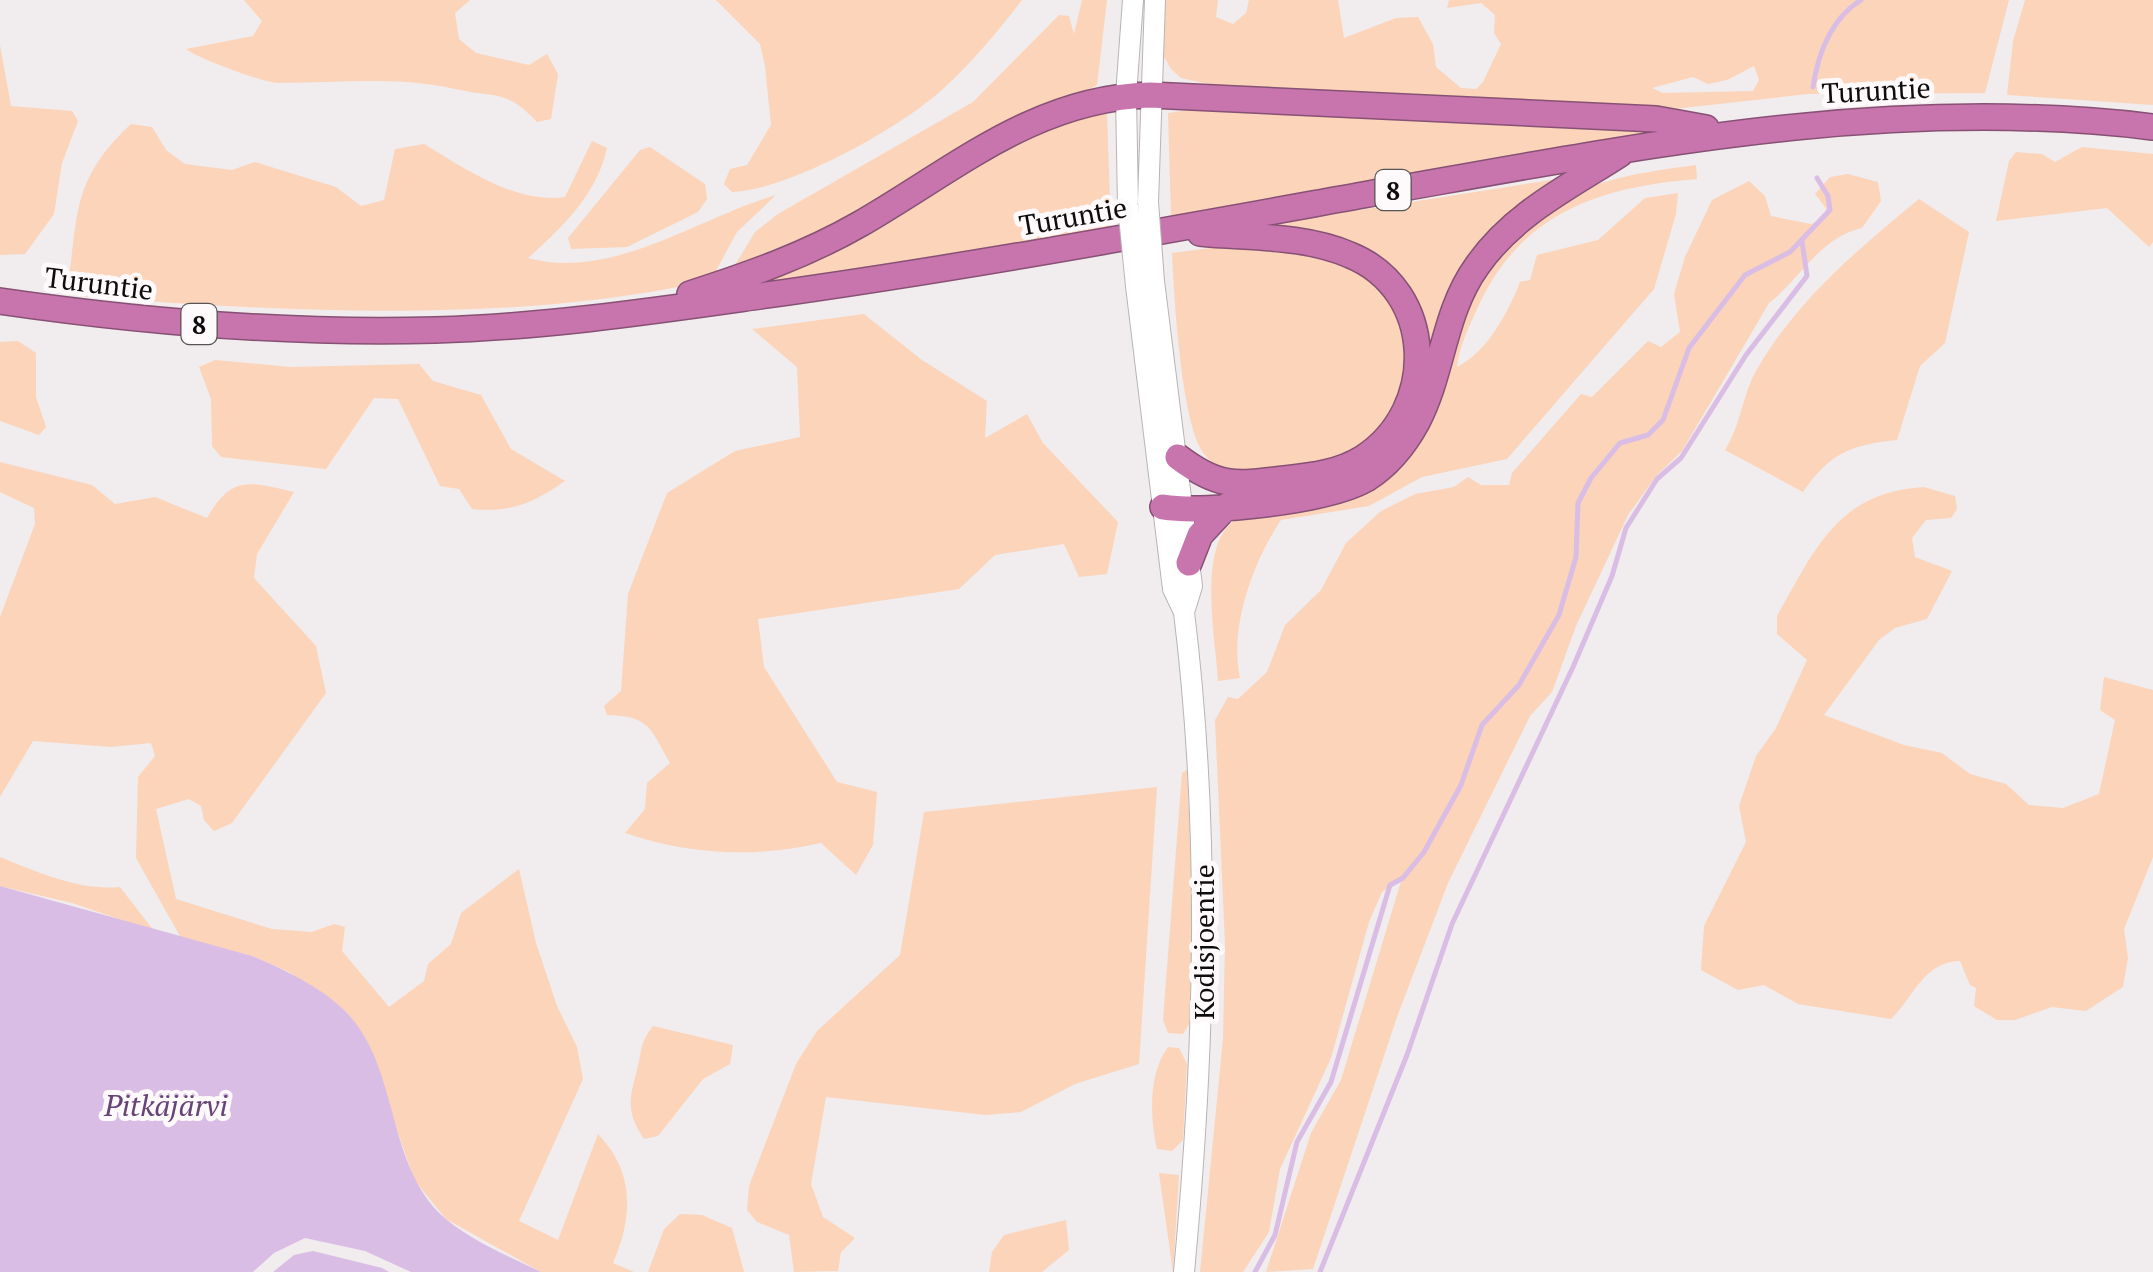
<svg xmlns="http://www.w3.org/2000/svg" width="2153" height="1272" viewBox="0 0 2153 1272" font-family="'PT Serif',serif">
<rect width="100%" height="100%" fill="#f1eced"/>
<!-- green -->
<path fill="#fbd4ba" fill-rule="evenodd" d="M244,0h226l-15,13 4,26 17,14 53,12 18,-11 11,20 -7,45 -14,3c-31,-33 -41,-24 -82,-33 -59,-13 -116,-6 -177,-6 -14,0 -81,-25 -92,-34l67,-13 9,-15z
M716,0h306c-24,31 -48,60 -77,87 -42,40 -156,103 -213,105l-8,-8 6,-15 17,-4 24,-40 -6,-59 -5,-22z
M1082,0h25l-10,85 -275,153 -90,32 23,-38 23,-18 195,-112 86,-87 10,1 5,18z
M1164,0h54l-2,17 17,7 13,-11 3,-13h89l6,38 52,-20 22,-1 15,27 3,23 25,21 15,1 7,-7 18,-38 -7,-11 1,-18 -14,-12 -34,5 2,-8h560l-24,93 -177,1 -134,15 -315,-13 -146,-11 -32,-7 -10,-9 -8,-14zM1754,66l5,14 -6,11 -90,2 -11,-5 41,-11 15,7 19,-4z
M2025,0h128v105l-146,-10 6,-54z
M0,45l11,61 61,5 6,10 -16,42 -8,51 -29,40 -25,1z
M1205,108l448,19 1,6 -483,83 -3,-103z
M1097,113h10l4,116 -359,58 115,-51 151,-97z
M131,124l21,3 14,23 19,14 47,6 23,-8 81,25 25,19 23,-6 11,-51 29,-5c42,25 91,60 141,53l27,-56 15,7c-10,46 -44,79 -79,110 84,23 170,-40 248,-63l-39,37 -26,48c-200,46 -441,31 -645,15 14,-78 2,-112 65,-171z
M650,147l55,37 2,15 -9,13 -71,35 -56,2 -3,-11 72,-88z
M2082,147l71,7v88l-4,5 -42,-39 -111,13 13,-60 7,-9 26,2 13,8z
M1696,165l1,14c-99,8 -177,34 -220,130 -8,18 -18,38 -20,58 30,-15 51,-54 63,-85l10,-2 7,-25 61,-15 47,-42 33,-5 -2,21 -22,75 -147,170 -85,18 -53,29 -88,14c-28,42 -52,107 -41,158l-22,3c-2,-41 -23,-142 21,-163 27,-12 78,-15 109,-20 50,-82 135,-253 214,-298 40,-23 89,-29 134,-35z
M1848,174l30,8 3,19 -19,27c-43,10 -61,50 -93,75l-87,148 -26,25 -28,39 -52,111 -24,66 -22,24 -82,167 -51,134 -84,252 -47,3 45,-139 30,-53 61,-202 -20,14 -13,30 -38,136 -51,111 -11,63 -26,40h-43l23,-233 2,-95 -10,-224 13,-23 10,2 29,-27 18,-47 36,-35 25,-47 35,-32 34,-17 39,-7 14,-10 13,8h28l3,-12 69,-79 11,3 56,-56 13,6 19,-15 -6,-38 11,-37 27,-57 37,-19 16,15 6,20 40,8 14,-6 1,-10 -11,-14 15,-17z
M1570,177l-49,32 -93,168 -25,-91 -150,-59z
M1919,199l50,33 -24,111 -25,23 -23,74c-47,5 -67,13 -94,52l-78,-42c16,-25 17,-54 31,-79 40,-70 101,-121 163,-172z
M1226,246l102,7 65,43c6,20 18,45 19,66 1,33 -29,71 -54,89 -23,16 -92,23 -120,22 -13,0 -25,-8 -33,-18 -24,-27 -31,-161 -33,-202z
M864,314l58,46 65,41 -2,37 42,-24 16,29 75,79 -11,52 -28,3 -15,-33 -69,11 -36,34 -201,30 6,48 73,115 40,10 -4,53 -17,30 -35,-32c-67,15 -131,12 -196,-10l20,-24 2,-26 23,-20c-20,-35 -20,-47 -63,-48l-3,-9 17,-15 7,-97 39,-101 68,-42 65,-14 -3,-70 -45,-38z
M18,341l18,12v44l10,30 -7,8 -39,-14v-79z
M215,360l76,7 128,-3 14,17 48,14 30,54 54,32c-31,22 -55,32 -93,28l-13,-20 -19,-3 -42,-87 -24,-1 -48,71 -105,-12 -9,-11 -1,-47 -12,-32z
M0,462l92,23 23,19 40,-7 52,21c25,-44 43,-36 87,-26l-37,62 -3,24 62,68 10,47 -94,130 -18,8 -10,-11 -3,-14 -12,-7 -33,10 20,90 96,30 40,3 22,-8 11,3 -3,24 47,56 35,-26 4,-17 23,-20 10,-31 58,-44 17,74 21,63 20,41 6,32 -64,142 39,19 40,-106c37,39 35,82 15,129l21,9h-93l-95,-53 -31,-38 -52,-147 -72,-61 -39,-17 -71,-18 -45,-80 2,-81 17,-21 -4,-13 -40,4 -78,-6 -33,56v-180l35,-93 -1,-16 -34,-16z
M1924,487l31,9 2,13 -6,9 -25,2 -14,18 3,19 37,14 -25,48 -32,9 -16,12 -55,75 80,30 38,8 28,21 36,10 23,21 34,3 36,-14 16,-74 -15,-10 4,-33 49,13v167l-29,72 4,29 -5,29 -37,24 -34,-4 -37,13h-18l-23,-14 2,-18 -6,-3 -10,-24c-37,1 -46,36 -69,58l-93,-15 -34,-19 -26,5 -37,-20 3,-44 42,-84 -7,-36 17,-50 20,-28 31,-68 -30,-26v-18c38,-67 61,-124 147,-129z
M1187,770l5,103 -1,148 -8,13 -15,-1 -5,-13 19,-247z
M1157,787l-18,277 -64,20 -54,28 -35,3 -160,-18 -15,87 12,33 32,21 -14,14 -3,19 -44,1 -5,-37 -32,-13 -10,-12 2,-24 47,-122 21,-33 83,-76 24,-143z
M0,857c37,15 80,34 120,30l34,44 -82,-28 -72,-17z
M653,1026l80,19 -3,19 -27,15 -45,57 -14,3c-18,-27 -15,-39 -7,-69 6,-21 1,-24 16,-44z
M1168,1047l11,1 8,16 -4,76 -11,11 -15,-2c-7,-31 -9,-75 11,-102z
M1159,1173l20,2 -6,97z
M680,1214l22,1 30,13 12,44h-96l16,-43z
M1066,1220l3,30 -27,22h-53l3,-20 12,-17z"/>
<!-- water -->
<path fill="#d9bde5" d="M0,886l252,70c39,17 88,39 111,78 35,57 29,140 84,186 27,22 63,37 94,52h-130l-46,-21 -60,-13 -31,15 -21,19h-253z
M313,1251l69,17 7,4h-116l21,-17z"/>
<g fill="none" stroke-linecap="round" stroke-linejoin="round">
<!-- stream -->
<path stroke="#d9bde5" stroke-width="5" d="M1813,87c5,-33 18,-68 48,-87
M1255,1272l20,-37 22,-93 34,-60 59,-197 13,-7 21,-26 37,-67 21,-60 37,-40 40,-70 17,-58 2,-54 13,-25 29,-35 28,-8 15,-15 26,-72 56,-73 45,-23 40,-42 -2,-14 -11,-18
M1320,1272l87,-217 45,-131 121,-257 39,-91 14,-48 31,-49 24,-21 65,-103 61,-79 -5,-35"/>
<!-- secondary casing -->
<g stroke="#b8b4b4" stroke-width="22">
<path id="secondary" d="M1148,202l7,-202
M1128,206l-2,-111 7,-95
M1154,281l38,305 -8,26
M1136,286l37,303 11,23c27,221 21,438 0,660"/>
</g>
<!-- highway casing -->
<g stroke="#875175" stroke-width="28">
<path id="highway" d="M690,294c59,-19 116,-39 170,-70 94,-54 175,-126 290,-129l506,24 50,9
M0,301c145,21 289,33 435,29 109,-3 218,-19 325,-34 202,-28 403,-65 603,-101 263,-46 522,-101 790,-68
M1178,457c41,31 57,28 106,22 27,-3 55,-6 79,-21 76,-49 73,-168 -13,-203 -46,-20 -100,-17 -150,-22
M1163,507c44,7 165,-6 203,-28 21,-13 39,-35 51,-57 26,-49 26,-109 60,-156 36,-52 92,-79 143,-112
M1189,563l11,-28 27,-29"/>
</g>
<!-- secondary -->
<use href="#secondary" stroke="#fff" stroke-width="20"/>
<!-- highway -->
<use href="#highway" stroke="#c875ad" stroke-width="25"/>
<!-- secondary-bridge casing -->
<g stroke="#b8b4b4" stroke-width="22" stroke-linecap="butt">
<path id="secondary-bridge" d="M1148,202l6,79
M1128,206l8,80"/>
</g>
<!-- secondary-bridge -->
<use href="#secondary-bridge" stroke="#fff" stroke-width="20"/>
</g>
<g text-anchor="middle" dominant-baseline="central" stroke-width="10" stroke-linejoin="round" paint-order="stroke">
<!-- shield labels -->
<g fill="#fef9fa" stroke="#565454" stroke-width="2.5">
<rect x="1375.5" y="170" width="35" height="40" rx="8"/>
<rect x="181.5" y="304" width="35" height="40" rx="8"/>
</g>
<g font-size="25" font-weight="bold" fill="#0e0d0d">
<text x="1393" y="190">8</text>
<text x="199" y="324">8</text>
</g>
<!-- street labels -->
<g font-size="28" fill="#0e0d0d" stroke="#fef9fa">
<text transform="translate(1876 90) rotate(-3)">Turuntie</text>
<text transform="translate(1073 216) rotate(-10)">Turuntie</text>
<text transform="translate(99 283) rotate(7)">Turuntie</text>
<text transform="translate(1203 942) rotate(-90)">Kodisjoentie</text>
</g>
<!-- water labels -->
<g font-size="30" font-style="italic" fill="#684377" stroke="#fef9fa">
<text x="166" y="1105">Pitkäjärvi</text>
</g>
</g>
</svg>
